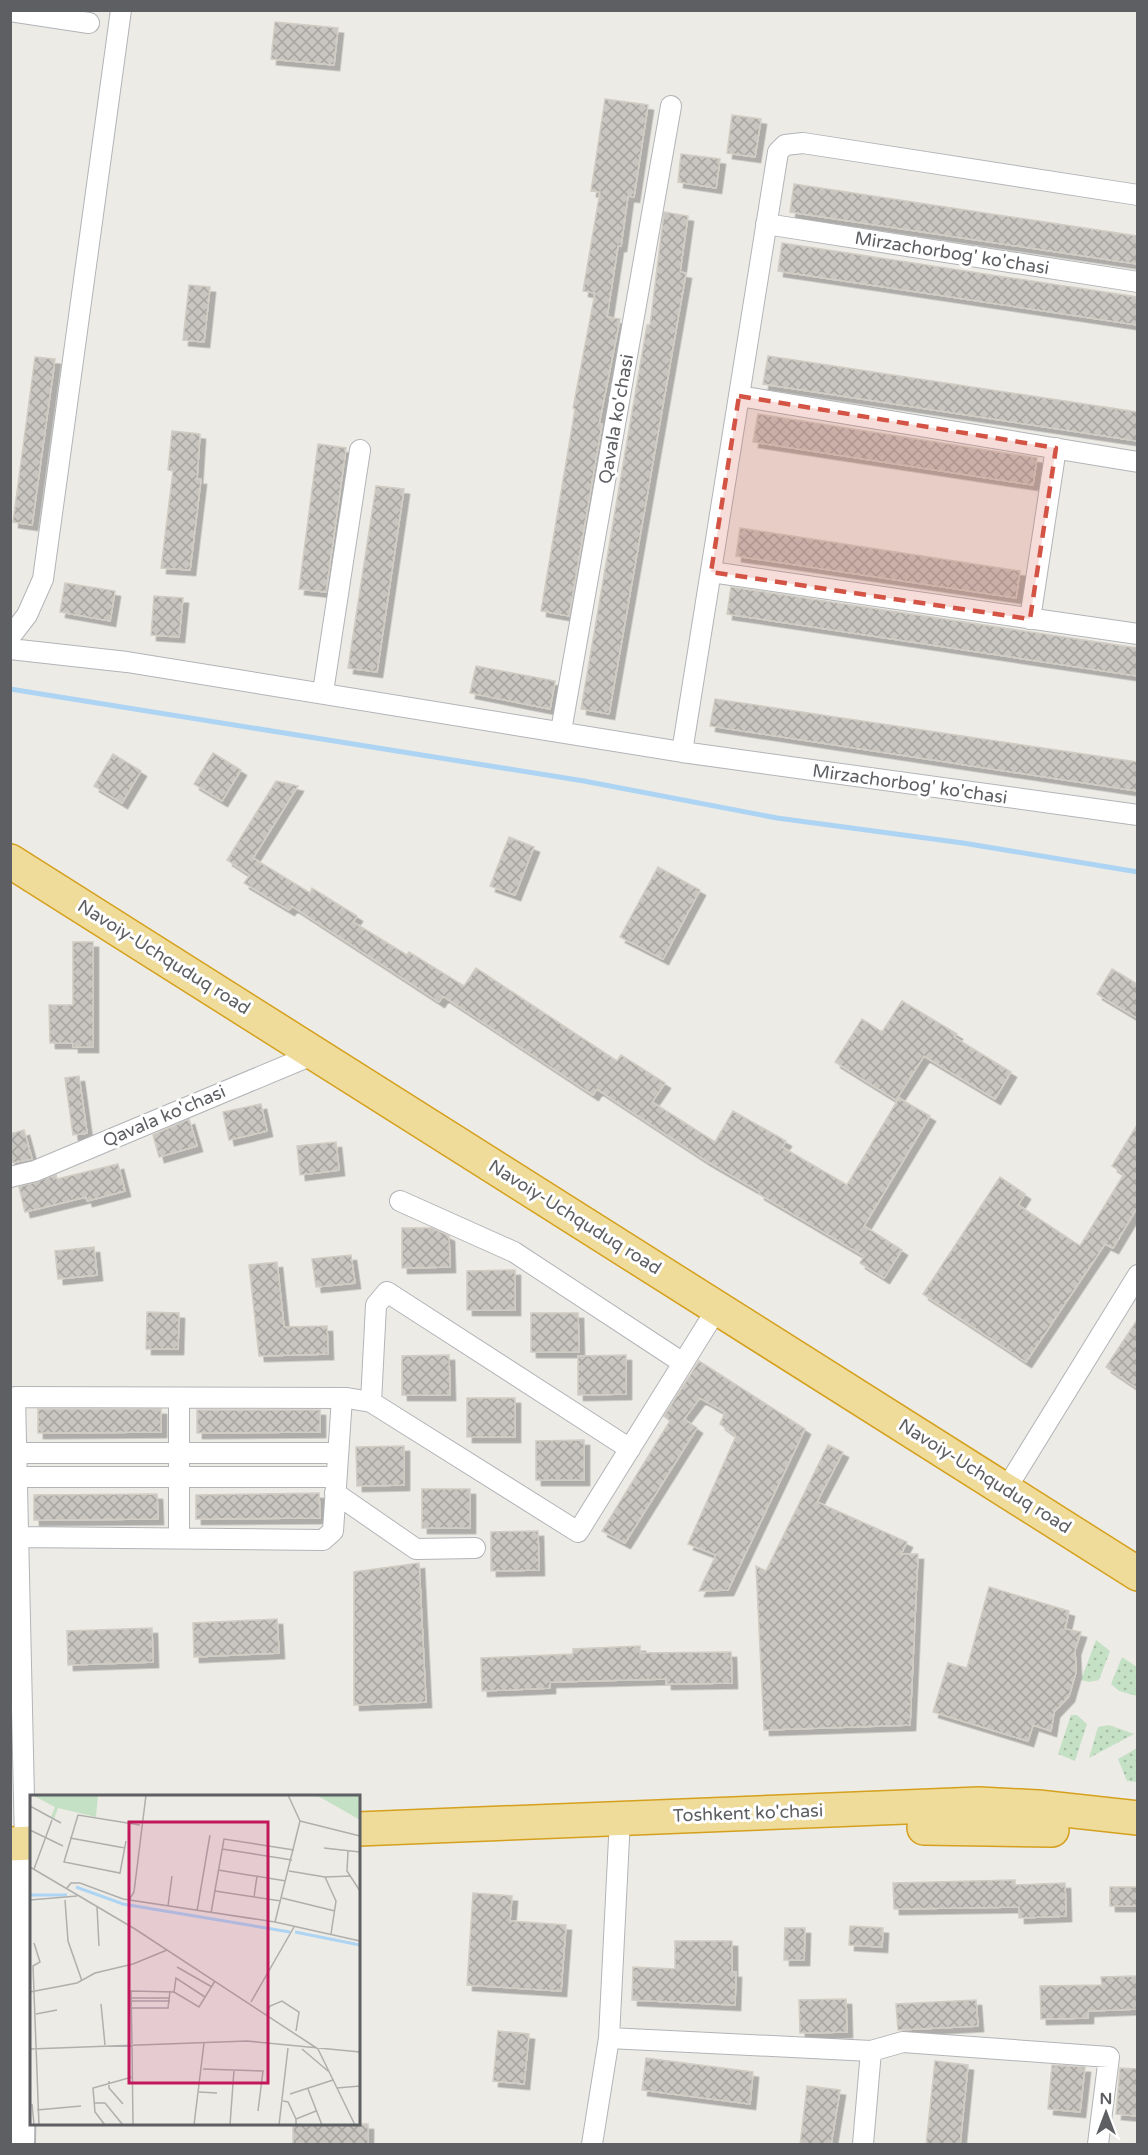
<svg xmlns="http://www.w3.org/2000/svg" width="1148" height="2155" viewBox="0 0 1148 2155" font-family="'Varela Round',sans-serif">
<defs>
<pattern id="grass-dots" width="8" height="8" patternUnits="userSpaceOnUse" patternTransform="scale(1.5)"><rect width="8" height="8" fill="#c5e1c5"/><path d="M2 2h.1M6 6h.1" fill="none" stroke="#a3baa4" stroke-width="1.8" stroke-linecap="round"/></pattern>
<pattern id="building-cross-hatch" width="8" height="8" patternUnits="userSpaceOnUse" patternTransform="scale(1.5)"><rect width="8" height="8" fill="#c9c6c1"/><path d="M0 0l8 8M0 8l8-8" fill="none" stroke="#a6a4a0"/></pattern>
<filter id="shadow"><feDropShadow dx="5.5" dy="5.5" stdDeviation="0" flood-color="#0004"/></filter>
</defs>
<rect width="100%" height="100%" fill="#edebe5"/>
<!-- grass -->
<path fill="url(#grass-dots)" d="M1096,1640l14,11 -11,29 -10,2 -8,-2z
M1122,1657l15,10v29l-18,-5 -8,-7z
M1071,1715h6l10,9 -12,37 -17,-7z
M1109,1725l25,9 -45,24 9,-31z
M1137,1748v34l-10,-1 -9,-22z"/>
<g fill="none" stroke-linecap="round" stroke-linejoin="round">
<!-- stream -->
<path stroke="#aed4f4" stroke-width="5" d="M10,689l574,92 193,37 186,25 175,29"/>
</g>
<!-- building -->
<path fill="url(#building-cross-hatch)" stroke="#d1cdc4" stroke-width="1.5" filter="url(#shadow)" d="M275,22l63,6 -4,37 -63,-6z
M605,99l43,6 -14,92 -6,-1 -7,50h-3l-11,71 13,2 -21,105h3l-33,192 -28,-5 34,-202 -2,-1 22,-115 -12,-2 17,-99 -9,-1z
M732,115l29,4 -6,38 -28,-4z
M681,154l39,5 -4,29 -38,-6z
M794,184l343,52v28l-347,-52z
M664,212l24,4 -8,56 6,1 -77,441 -28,-5 66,-384h3z
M782,243l355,54v28l-359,-54z
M189,285l21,2 -6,55 -21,-2z
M768,356l369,56v29l-374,-57z
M35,357l20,2 -23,166 -19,-3z
M758,414l279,44 -4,27 -280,-43z
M172,431l28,3 -3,45h4l-11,91 -29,-2 12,-97 -5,-1z
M318,444l28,4 -20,144 -27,-3z
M376,486l28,3 -27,183 -29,-4z
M740,528l280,43 -4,27 -280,-42z
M65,583l50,8 -5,30 -50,-9z
M731,587l406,61v28l-410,-62z
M154,596l29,2 -4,39 -28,-2z
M476,666l79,15 -5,28 -80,-16z
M715,699l422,63v29l-427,-65z
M213,753l28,17 -19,31 -28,-17z
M113,754l28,17 -19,32 -28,-17z
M276,781l22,5 -45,72 57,35 2,-5 45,28 -4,6 54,33 2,-3 55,34 12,-18 141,93 4,-6 44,28 -13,19 63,40 18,-31 53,30 -4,6 65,38 52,-87 31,18 -66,110 38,24 -18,28 -24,-15 4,-7 -105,-62 1,-2 -55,-32 -108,-71 -4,6 -150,-99 -4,6 -147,-96 -3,4 -45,-27 6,-8 -23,-15z
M509,837l25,10 -19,48 -25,-9z
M658,867l42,23 -37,69 -43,-22z
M73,942h20v105h-20v-4h-23l-1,-38h24z
M1112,969l25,15v34l-40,-24z
M902,1001l55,33 -3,3 57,35 -16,27 -71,-43 -28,44 -61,-38 27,-43 20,13z
M79,1076l8,57 -14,2 -8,-57z
M261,1104l6,27 -38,9 -6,-28z
M189,1119l8,27 -38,11 -6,-22z
M1137,1125v83l-24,40 -8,-4 -79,118 -103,-68 77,-117 25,17 -7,11 62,41 44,-72 -12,-8z
M24,1130l8,29 -22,4v-29z
M336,1142l3,28 -39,5 -3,-29z
M118,1164l7,27 -38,10 -1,-4 -61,15 -6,-25 37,-12 1,4z
M402,1228h30l17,8 1,31 -48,1z
M94,1247l3,28 -39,4 -3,-28z
M351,1255l4,28 -39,4 -4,-28z
M277,1262l7,65 43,-1 1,28 -69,2 -10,-91z
M515,1270v40h-48v-39z
M147,1312l32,1 -1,36h-32z
M531,1313h47l1,39h-48z
M1137,1320v68l-31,-21z
M449,1355l1,40h-48v-39z
M626,1355v39l-48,1v-39z
M699,1361l106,68 -77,161 -29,1 17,-36 -28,-11 48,-108 -16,-12 5,-12 -25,-14 -16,21 13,9 -72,115 -23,-12 68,-110 -6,-5z
M467,1398h48v39h-48z
M38,1409h123v23l-123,1z
M197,1410h123v22l-123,1z
M584,1440v40h-48v-39z
M828,1445l15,7 -26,50 90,40 -6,12h17l-8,171 -146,5 -8,-164 10,5z
M404,1446v39l-47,1 -1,-39z
M422,1489h48v39h-48z
M319,1493l1,25 -124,1v-24z
M157,1494l1,25 -124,1v-25z
M538,1531l1,39 -48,1v-39z
M419,1563l7,139 -72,3v-133z
M989,1587l80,24 -4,18 16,3 -6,18 1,22 -7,24 -15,16 -3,19 -18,-6 -5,16 -95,-29 15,-49 19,5z
M277,1619l2,34 -85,4 -1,-34z
M152,1628l1,34 -85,3 -1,-34z
M640,1646v7l91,-1 1,31 -66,1v-5l-116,3v6l-68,3 -1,-33 92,-4v-5z
M1015,1880v5l50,-2 1,33 -47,2v-11l-125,2 -1,-26z
M1110,1887h27v19h-27z
M473,1893l39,3 -2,25 56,4 -5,66 -94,-6z
M850,1926l33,2 -1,19 -33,-2z
M785,1928h20l-1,32h-20z
M675,1941h57v31h4l-1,33 -103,-5 1,-33 42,2z
M1137,1976v33l-49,2v7l-47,1 -1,-33 62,-1 -1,-8z
M846,1999l1,33 -47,1 -1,-33z
M976,2000l2,26 -80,4 -2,-26z
M498,2031l31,3 -5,50 -31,-3z
M646,2058l107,14 -3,32 -108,-14z
M935,2061l33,4 -8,80h-34z
M1052,2065l33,2 -5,45 -32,-3z
M1120,2068l17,1v47l-21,-2z
M807,2086l33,4 -9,55h-31z
M293,2124h75v21h-75z"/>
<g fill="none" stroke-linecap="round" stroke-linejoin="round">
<!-- street casing -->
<g stroke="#b2b4b8" stroke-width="22">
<path id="street" d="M10,11l79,12
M766,224l372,58
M739,396l399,66
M711,572l427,62
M1030,619l26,-171
M10,637l17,-22 16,-36 78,-569
M10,649l117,13 555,90 456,63
M323,692l37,-242
M561,731l110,-625
M682,752l96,-600 7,-7 18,-2 335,52
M10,1177l25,-6 282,-118
M400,1201l114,51 169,111
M179,1398v140
M371,1402l5,-97 11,-13 243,157
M16,1453h322
M17,1477h319
M1006,1489l132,-214
M335,1493l81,56 59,-1
M18,1537l305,3 10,-9 9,-133
M25,1843l-10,-446 332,1 24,4 207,130 140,-225
M609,2038l262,13 32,-9 206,15 -11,87
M592,2144l17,-106 11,-220
M863,2144l8,-93"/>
</g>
<!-- secondary casing -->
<g stroke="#b1b3b8" stroke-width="32">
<path id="secondary" d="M20,2144l4,-229 -5,-53 6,-19"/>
</g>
<!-- highway casing -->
<g stroke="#d5a01d" stroke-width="36">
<path id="highway" d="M10,861l1128,713
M924,1828l128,2
M358,1829l621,-25 59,3 100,11
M10,1844l22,-1"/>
</g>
<!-- street -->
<use href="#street" stroke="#fff" stroke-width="20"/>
<!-- secondary -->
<use href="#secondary" stroke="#fff" stroke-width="28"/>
<!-- highway -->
<use href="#highway" stroke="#efdc9a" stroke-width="33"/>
</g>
<!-- marked area -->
<path fill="#d35445" fill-opacity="0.2" stroke="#d35445" stroke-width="4.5" stroke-dasharray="12 8" stroke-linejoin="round" d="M739,396l317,52 -26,171 -319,-47z"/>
<g text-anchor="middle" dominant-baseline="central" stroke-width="6" stroke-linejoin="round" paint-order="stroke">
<!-- street labels -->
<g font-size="18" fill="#5d5f63" stroke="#fff">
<text transform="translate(952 253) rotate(9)">Mirzachorbog' ko'chasi</text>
<text transform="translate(616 419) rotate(-80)">Qavala ko'chasi</text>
<text transform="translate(910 784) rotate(8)">Mirzachorbog' ko'chasi</text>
<text transform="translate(164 957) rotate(32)">Navoiy-Uchquduq road</text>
<text transform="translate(164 1116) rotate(-23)">Qavala ko'chasi</text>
<text transform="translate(575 1217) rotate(32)">Navoiy-Uchquduq road</text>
<text transform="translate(985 1476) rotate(32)">Navoiy-Uchquduq road</text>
<text transform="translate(748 1813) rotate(-2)">Toshkent ko'chasi</text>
</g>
</g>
<!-- overview -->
<g transform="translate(30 1795)">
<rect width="330" height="330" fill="#edebe5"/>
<path d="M286,0h44v25l-19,-11z" fill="#c5e1c5"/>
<path d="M2,0h66l-2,22 -38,-9 -4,11 -3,-2 4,-10z" fill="#c5e1c5"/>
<path fill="none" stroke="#aed4f4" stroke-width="3" d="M46,92l47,17 167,28M0,100h37M265,137l65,13"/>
<path fill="none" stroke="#afafad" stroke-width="1.5" d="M258,0l12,26M0,11l31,17M270,26l60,15M0,35l33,16M40,43l55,10M96,46l-6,32 -56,-11 14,-47 62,10M294,53l36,4M192,54l70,11M318,56l-1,20 13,20M0,72l105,62 183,120M4,74l18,-49M188,75l68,11M259,76l36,6 26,-1M295,82l11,24 -5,33M37,93l4,-5h9l43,16 152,23 85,19M185,96l66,10M224,102l3,-21M252,103l53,13M0,105l47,-4M35,105l3,41 14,40M99,105l5,-8 12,-97M138,111l4,-30M67,112l2,39M167,116l13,-76M181,118l13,-74 70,11M245,127l25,-101M4,148l6,19 -7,4 6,159M147,172l35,20M0,197l47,-9 18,-10 38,-9 34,-14M144,197l2,-14 29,19M101,203h39M101,206h39M221,207l43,-75M71,209l4,41M101,213h37l2,-17M237,218l3,-7 12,-5 17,11 -3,19M6,219l21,-4M102,249l-1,-53 43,1 25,15 16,-26M102,250l1,80M0,254l217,-8 113,11M272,254l26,22M288,254l37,76M173,274l60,2 -5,40M79,286v7l14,16M307,293l23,-2M278,294l14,36M169,297l18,1M260,299l43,-14M253,306l5,1 8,17M65,308h10l18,22M2,309l2,21M7,315l44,-4M75,330l-10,-13 -2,-24 39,-11M164,330l10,-82M185,330h34M200,330l4,-55M249,330l9,-77M266,330v-6l20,-8"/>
<path fill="#c2185b" fill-opacity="0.15" stroke="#c2185b" stroke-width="3" d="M99,27h139v261h-139z"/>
<rect width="330" height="330" fill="none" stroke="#5d5f63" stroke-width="3"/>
</g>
<!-- border -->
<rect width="1148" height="2155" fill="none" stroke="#5d5f63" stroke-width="24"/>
<!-- north arrow -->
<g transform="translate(1106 2113)" stroke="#ffffff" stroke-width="4.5" paint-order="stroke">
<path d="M0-4.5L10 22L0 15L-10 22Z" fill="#5d5f63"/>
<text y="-9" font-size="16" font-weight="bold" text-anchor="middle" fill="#5d5f63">N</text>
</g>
</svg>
